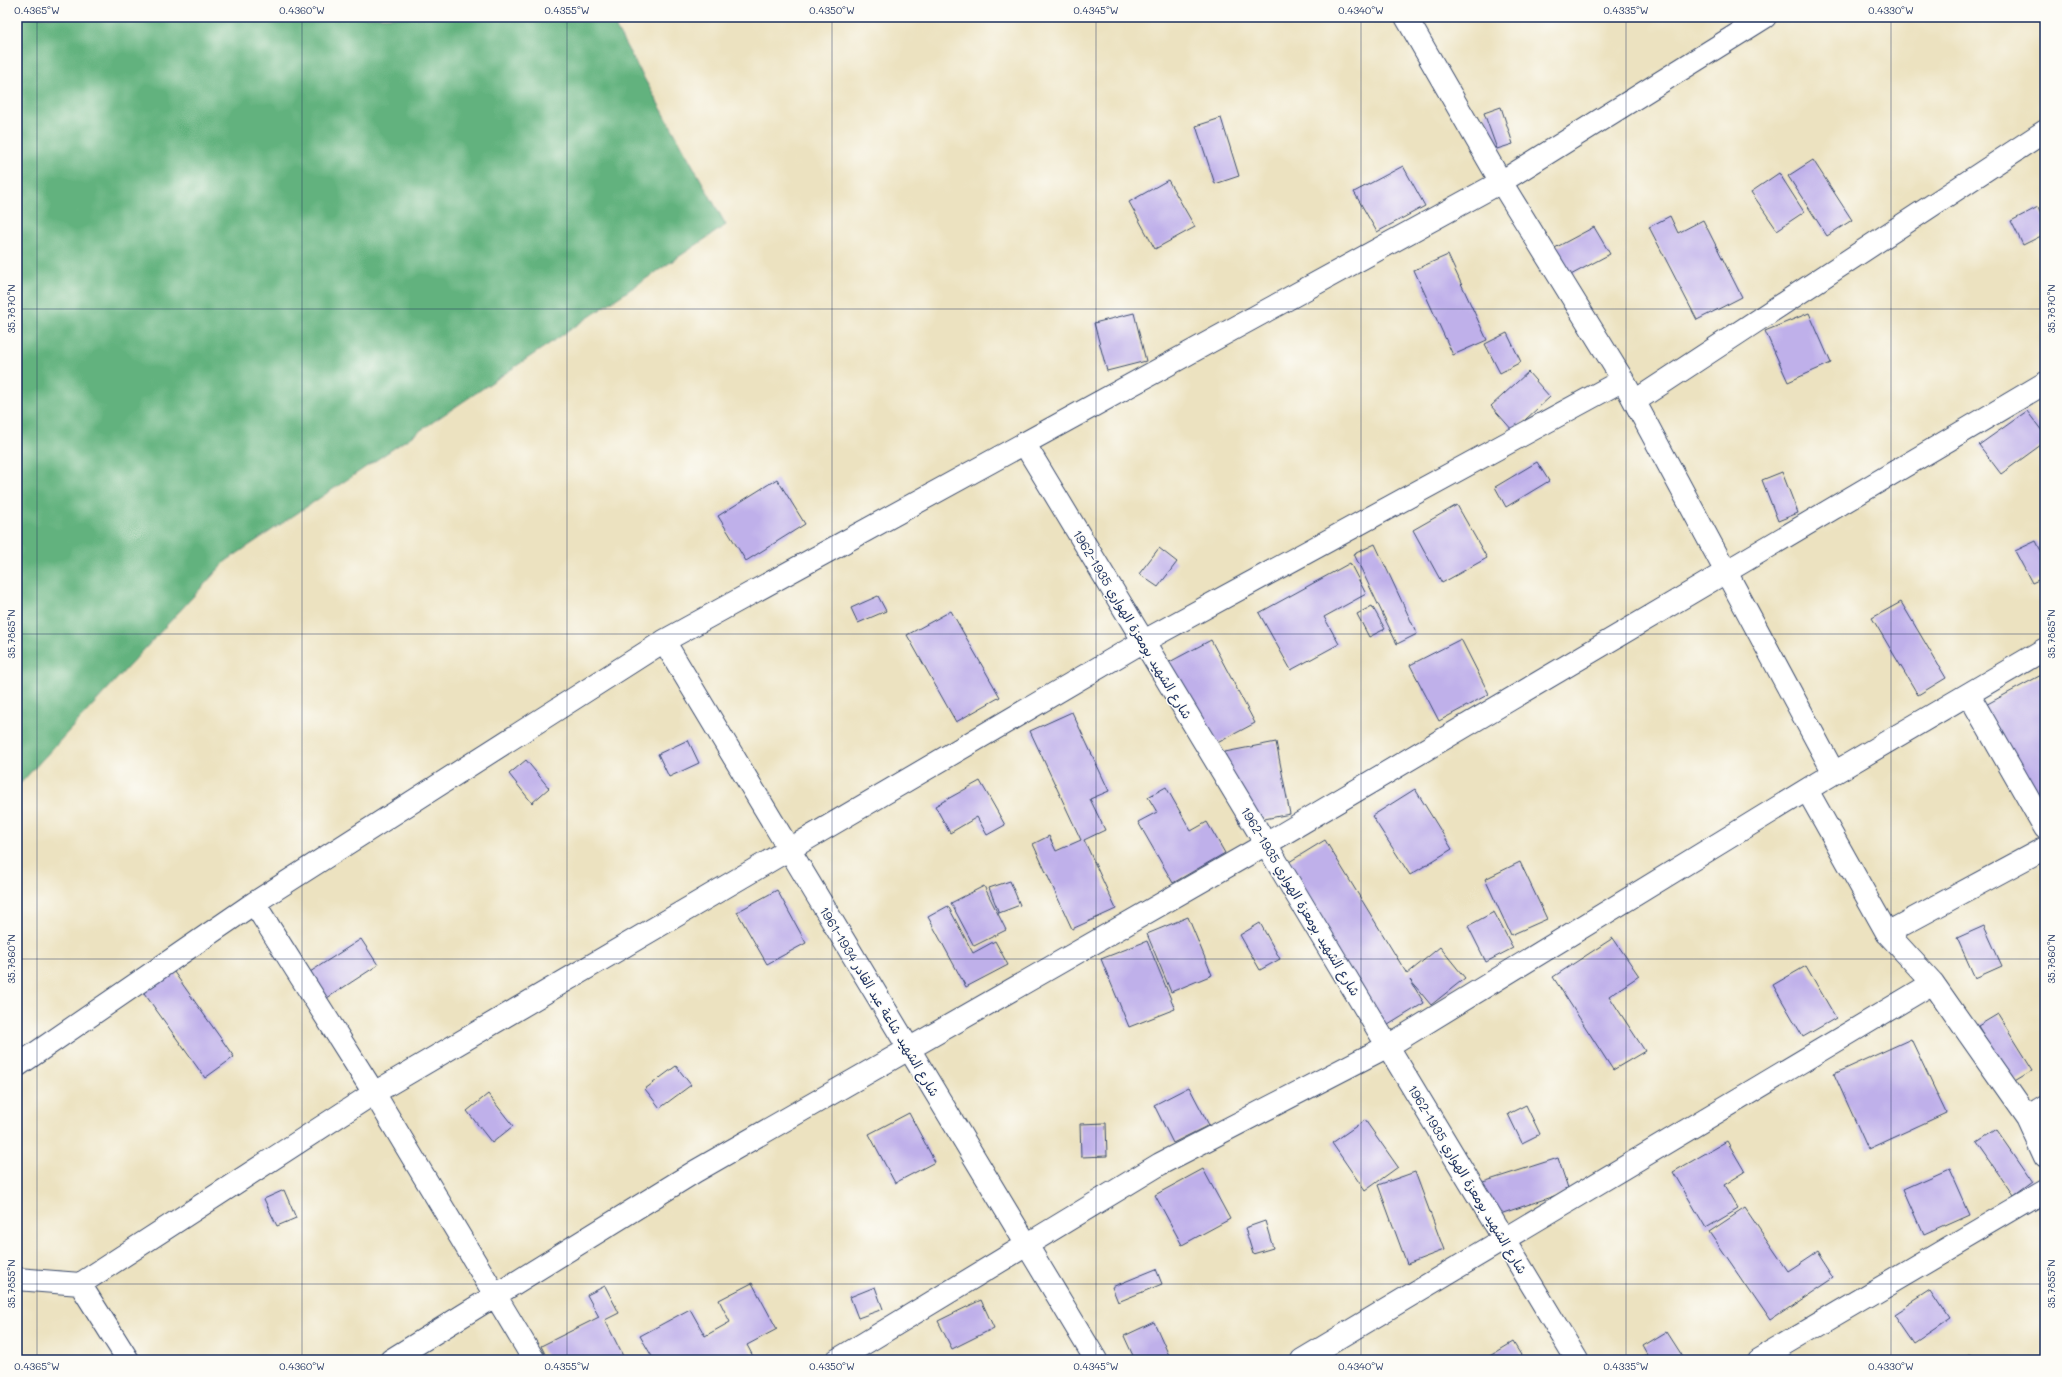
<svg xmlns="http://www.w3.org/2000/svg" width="2062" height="1377" viewBox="0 0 2062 1377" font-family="Mali,'Playpen Sans Arabic',sans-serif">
<rect width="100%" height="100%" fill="#fdfcf7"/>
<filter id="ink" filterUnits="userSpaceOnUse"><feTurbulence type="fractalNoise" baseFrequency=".025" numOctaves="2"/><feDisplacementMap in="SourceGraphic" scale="8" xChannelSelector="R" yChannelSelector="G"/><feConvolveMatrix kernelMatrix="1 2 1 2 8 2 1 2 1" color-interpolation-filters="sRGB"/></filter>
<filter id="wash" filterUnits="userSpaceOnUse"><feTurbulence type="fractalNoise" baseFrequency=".012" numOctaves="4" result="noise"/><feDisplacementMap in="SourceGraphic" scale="16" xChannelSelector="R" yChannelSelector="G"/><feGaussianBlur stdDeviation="0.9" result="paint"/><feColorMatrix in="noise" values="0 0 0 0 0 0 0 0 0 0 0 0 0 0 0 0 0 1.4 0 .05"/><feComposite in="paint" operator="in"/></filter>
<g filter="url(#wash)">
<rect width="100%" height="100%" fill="#ece2c0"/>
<!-- forest -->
<path fill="#62b27e" stroke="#3e706e" d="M17,17h593l116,208 -500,336 -209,226z"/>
<g id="blocks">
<!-- building -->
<path fill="#bfb0ea" d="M1501,107l12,37 -16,5 -13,-36z
M1221,118l18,58 -24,8 -19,-58z
M1813,160l39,60 -25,16 -39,-60z
M1403,166l22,40 -48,26 -23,-40z
M1779,173l25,39 -27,18 -26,-38z
M1168,180l27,47 -40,22 -26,-47z
M2038,207l7,14v13l-22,11 -12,-24z
M1670,216l8,17 25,-13 39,77 -45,23 -48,-93z
M1594,227l16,27 -43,23 -16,-27z
M1448,255l39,85 -34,15 -39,-85z
M1134,313l12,48 -39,10 -13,-48z
M1809,313l22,50 -43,19 -23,-51z
M1507,333l14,29 -21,11 -15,-29z
M1528,372l22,25 -37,34 -22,-25z
M2027,411l18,24v7l-44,32 -22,-29z
M1537,462l12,19 -43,26 -11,-20z
M1782,472l16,41 -20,8 -16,-41z
M777,479l28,45 -59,37 -28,-45z
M1457,505l30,53 -45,25 -29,-53z
M2036,541l9,18v18l-13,6 -17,-32z
M1375,544l42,90 -20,10 -43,-90z
M1159,548l18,14 -19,25 -19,-13z
M1350,563l16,31 -42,23 15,27 -48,26 -32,-57z
M878,596l8,15 -28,12 -7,-15z
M1901,602l45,76 -28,17 -46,-77z
M1372,606l13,23 -16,8 -12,-23z
M951,611l49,86 -44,25 -49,-87z
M1461,639l28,55 -50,27 -29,-56z
M1211,640l44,83 -49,26 -44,-83z
M2045,673v155l-65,-120z
M1072,712l37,79 -19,8 15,31 -21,10 32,69 -44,20 -39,-85 16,-8 7,15 25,-11 -51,-109z
M688,740l11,23 -30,14 -11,-23z
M1276,742l14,72 -51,10 -14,-72z
M526,760l23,28 -17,15 -23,-29z
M980,781l25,44 -18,10 -10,-18 -27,16 -15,-27z
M1166,787l25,44 16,-9 18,31 -52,30 -35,-61 19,-10 -9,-15z
M1415,789l37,60 -42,26 -38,-59z
M1325,840l82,134 33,-27 25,31 -34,27 -21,-25 14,23 -49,30 -99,-163z
M1520,862l27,57 -36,16 -26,-56z
M1010,881l10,24 -21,8 -10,-25z
M984,886l22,44 -32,16 -23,-43z
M777,890l29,53 -39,21 -30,-52z
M948,906l25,47 22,-12 13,24 -42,22 -38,-70z
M1494,912l19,36 -27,14 -18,-36z
M1188,917l24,58 -41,17 -24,-58z
M1260,923l20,36 -20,11 -20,-35z
M1984,926l18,40 -27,12 -18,-40z
M1613,938l26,38 -30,20 36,55 -32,19 -60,-93z
M361,939l17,26 -51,33 -17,-26z
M1147,941l28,68 -46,18 -28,-68z
M169,965l65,92 -29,21 -66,-92z
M1806,966l30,52 -33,19 -30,-52z
M1998,1014l35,56 -20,12 -35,-56z
M1911,1039l35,74 -78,36 -34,-75z
M676,1066l15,19 -31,23 -15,-19z
M1189,1087l20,38 -36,18 -19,-38z
M488,1094l25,32 -21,17 -25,-32z
M1526,1105l14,29 -18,9 -14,-29z
M909,1113l26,49 -40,21 -26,-49z
M1365,1120l33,47 -33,24 -33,-48z
M1106,1123l1,33 -26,1 -1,-33z
M1997,1130l36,52 -19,14 -37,-53z
M1727,1141l18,31 -21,13 14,24 -32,19 -33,-56z
M1558,1158l11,33 -78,26 -11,-34z
M1203,1169l27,50 -48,26 -27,-50z
M1949,1169l20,45 -45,20 -20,-45z
M1415,1172l29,78 -37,14 -29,-79z
M284,1190l12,28 -19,8 -13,-27z
M1745,1208l43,63 29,-19 17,26 -64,43 -61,-89z
M1265,1221l8,27 -20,6 -8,-26z
M1156,1269l6,15 -44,18 -6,-15z
M752,1283l25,46 -30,16 8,15h-101l-14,-24 50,-27 15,27 25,-14 -11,-22z
M605,1286l14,27 -14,7 19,38 -5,2h-71l-7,-14 58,-29 -12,-22z
M875,1287l8,22 -25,9 -8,-21z
M1931,1290l19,29 -36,24 -20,-29z
M981,1300l13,28 -42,21 -14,-28z
M1154,1322l17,38h-36l-11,-24z
M1666,1332l18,28h-48l12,-5 -5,-9z
M1513,1342l11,18h-41z
M1971,1354l5,6h-12z"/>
</g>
</g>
<g filter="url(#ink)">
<use href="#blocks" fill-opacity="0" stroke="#3a4a6d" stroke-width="1"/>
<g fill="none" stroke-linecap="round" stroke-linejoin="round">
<!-- minor casing -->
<g stroke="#3a4a6d" stroke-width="24">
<path id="minor" d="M1406,17l95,165 122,198 211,393
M1635,401l410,-270
M1024,443l553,917
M664,641l432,719
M1969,695l76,133
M1807,790l80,143 46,50 94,134 18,39
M254,903l120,190 160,267
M1887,933l158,-85
M17,1066l237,-163 410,-262 837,-459 264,-165
M2027,1117l18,-11
M17,1279l63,5 48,76
M80,1284l294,-191 770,-452 479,-261
M391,1360l305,-189 570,-327 779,-461
M837,1360l323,-196 228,-118 446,-273 211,-124
M1302,1360l631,-377
M1758,1360l287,-169"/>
</g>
<!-- minor -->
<use href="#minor" stroke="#fff" stroke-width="22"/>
</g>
</g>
<!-- ticks -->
<path fill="none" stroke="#1b2f5e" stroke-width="1" stroke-opacity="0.45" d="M37,17v1343M302,17v1343M567,17v1343M832,17v1343M1096,17v1343M1361,17v1343M1626,17v1343M1891,17v1343M17,309h2028M17,634h2028M17,959h2028M17,1284h2028"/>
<g text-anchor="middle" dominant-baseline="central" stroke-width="3" stroke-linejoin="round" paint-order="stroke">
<!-- street labels -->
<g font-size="13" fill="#1b2f5e" stroke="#fdfcf7">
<text transform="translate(1133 624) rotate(59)">شارع الشهيد بومعزة الهواري 1935-1962</text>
<text transform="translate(1301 901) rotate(59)">شارع الشهيد بومعزة الهواري 1935-1962</text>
<text transform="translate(880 1001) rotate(59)">شارع الشهيد شاعة عبد القادر 1934-1961</text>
<text transform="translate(1468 1179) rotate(59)">شارع الشهيد بومعزة الهواري 1935-1962</text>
</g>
</g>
<!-- margin -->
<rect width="2062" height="1377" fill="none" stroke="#fdfcf7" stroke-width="44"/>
<rect x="22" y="22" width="2018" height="1333" fill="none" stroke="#1b2f5e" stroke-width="1.5"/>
<g font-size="10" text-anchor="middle" fill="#1b2f5e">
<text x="37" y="14">0.4365°W</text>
<text x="302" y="14">0.4360°W</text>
<text x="567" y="14">0.4355°W</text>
<text x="832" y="14">0.4350°W</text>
<text x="1096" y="14">0.4345°W</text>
<text x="1361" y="14">0.4340°W</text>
<text x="1626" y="14">0.4335°W</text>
<text x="1891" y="14">0.4330°W</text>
<text transform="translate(11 309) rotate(-90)" y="4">35.7870°N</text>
<text transform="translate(2051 309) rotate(-90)" y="4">35.7870°N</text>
<text transform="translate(11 634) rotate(-90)" y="4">35.7865°N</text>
<text transform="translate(2051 634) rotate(-90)" y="4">35.7865°N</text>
<text transform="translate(11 959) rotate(-90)" y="4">35.7860°N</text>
<text transform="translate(2051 959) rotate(-90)" y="4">35.7860°N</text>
<text transform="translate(11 1284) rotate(-90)" y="4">35.7855°N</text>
<text transform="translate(2051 1284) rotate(-90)" y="4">35.7855°N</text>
<text x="37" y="1370">0.4365°W</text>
<text x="302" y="1370">0.4360°W</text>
<text x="567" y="1370">0.4355°W</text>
<text x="832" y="1370">0.4350°W</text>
<text x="1096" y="1370">0.4345°W</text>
<text x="1361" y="1370">0.4340°W</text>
<text x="1626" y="1370">0.4335°W</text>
<text x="1891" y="1370">0.4330°W</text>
</g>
</svg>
